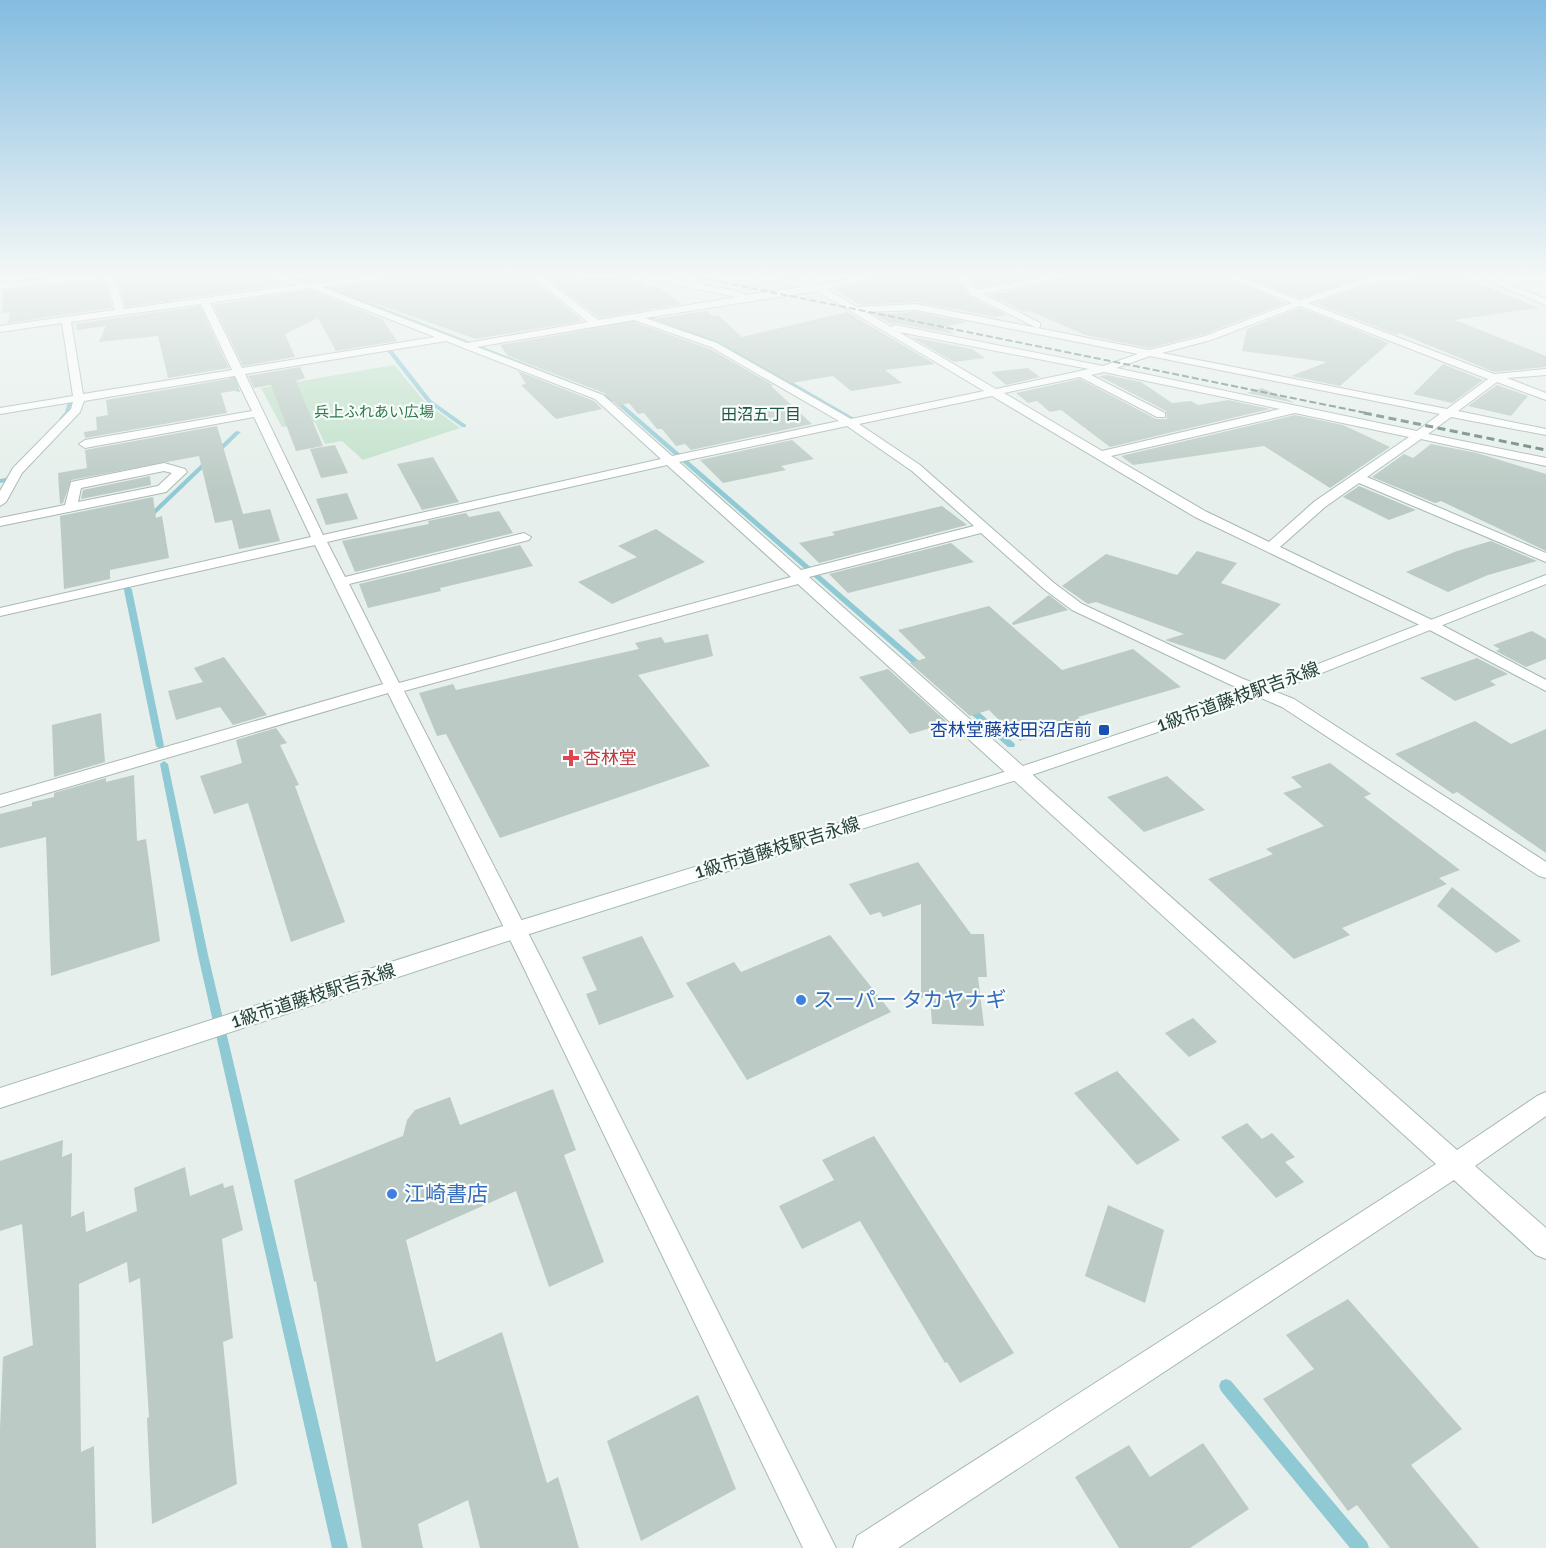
<svg xmlns="http://www.w3.org/2000/svg" width="1546" height="1548" viewBox="0 0 1546 1548" font-family="Signika,'Noto Sans JP',sans-serif">
<rect width="100%" height="100%" fill="#e6efeb"/>
<!-- green -->
<path fill="#bfe0c8" d="M394,365l31,37 35,26 -97,32 -21,-19 -17,3 -10,-22 -33,5 -21,-39z"/>
<g fill="none" stroke-linecap="round" stroke-linejoin="round">
<!-- stream -->
<path fill="#8ec9d4" fill-rule="evenodd" d="M159,276h4l9,32 -4,-1z
M282,276h5l36,8 295,116 309,268 -4,2h-3l-306,-268 -294,-116z
M653,317l74,27 127,74 -5,1 -126,-73 -70,-27 -107,17 -2,-1z
M388,350h4l39,50 35,25v2h-4l-35,-25 -39,-50z
M230,376l5,1 5,15 -5,-1z
M68,402l5,1 -2,9 -7,8h-4l-1,-1 6,-7z
M236,431l5,1 -93,89h-4v-2z
M13,471l5,1 -8,9 -10,2v-4l6,-1z
M125,588h6l1,2 32,156 -4,3 -4,-3 -32,-156z
M968,704l3,1 43,38 1,2 -1,2h-6l-43,-38 -1,-2z
M164,761l4,3 40,191 140,593h-16l-134,-593 -38,-191z
M1226,1379l5,2 136,161 2,6h-19l-129,-157 -2,-5 2,-5z"/>
</g>
<!-- building -->
<path fill="#bbcac4" d="M116,276h152l2,4 16,4 -160,23z
M284,276h77l-48,5z
M387,276h129l3,4 12,-2 52,43 -107,18 -145,-51 50,-7z
M569,276l3,4 53,-4 6,5 8,-1 7,7 11,-1 25,18 -83,14 -53,-41z
M877,276h77l16,21 37,18 -12,2 -79,-15 -56,3 -25,-16 39,-9z
M967,276h76l-66,12z
M1070,276h153l63,27 -81,31 -56,14 -64,-13 -55,-24 -6,1 -34,-17 78,-17z
M1241,276h132l-73,22z
M1422,276h37l80,32 -84,12 91,36v11l-52,5 -95,-39 -2,2 -82,-32 54,-18 47,-4z
M104,278l8,30 -104,15 2,-11 -8,1 1,-22 96,-10z
M310,290l72,29 15,22 -61,10 -18,-33 -33,16 10,23 -52,9 -30,-61z
M200,306l29,62 -61,10 -10,-42 -59,6 7,-16 -29,4 -1,-6z
M1300,308l89,35 -49,43 -49,-10 36,-14 -85,-11 5,-22z
M706,311l6,5 6,-1 24,22 105,-25 88,52 -50,6 17,13 -51,8 -18,-15 -42,7 -73,-42 -64,-22z
M916,312l51,10 -23,5 10,7 -59,-11 -4,1 -17,-10z
M634,322l76,27 63,36 -2,1 41,38 -121,26 -6,-6 -9,2 -14,-17h-5l-13,-16 -6,1 -9,-11 -11,3 -14,-13 -96,-37 -8,-11z
M911,337l61,12 13,9 -31,4z
M1443,364l40,16 -31,23 -39,-9z
M300,367l5,11 -9,3 27,65 -27,5 -25,-66 -17,3 -6,-12z
M1028,368l12,9 -34,8 -15,-13z
M518,371l76,30 8,8 -46,10 -35,-34 5,-1z
M1108,375l33,7 31,21 19,-2 7,4 30,-5 42,9 -160,38 -49,-37 -11,2 -13,-11 -9,2 -12,-10 64,-14 76,40h11l-1,-8 -67,-35z
M234,378l5,12 -18,3 6,20 -142,25 -1,-6 13,-2 -1,-13 12,-2 -2,-15z
M1497,385l31,11 -17,20 -43,-10z
M1262,388l33,15 -48,-10z
M1295,415l48,10 47,22 -60,41 -66,-42 -131,19 -12,-9z
M217,426l26,88 27,-5 10,32 -41,8 -7,-29 -17,3 -16,-67 -128,24 -8,23 -3,1 -2,-31 29,-5 -2,-18z
M792,440l22,19 -33,7 5,4 -63,13 -23,-23z
M1431,444l46,9 69,21v77l-105,-50 -6,2 -63,-26 32,-23 9,4z
M335,445l13,28 -27,5 -11,-29z
M433,457l26,45 -37,8 -25,-46z
M150,476l1,9 -70,14 2,-9z
M1359,486l57,24 -27,10 -46,-23z
M347,493l11,26 -32,6 -10,-26z
M153,497l3,21 6,-2 7,42 -59,12v9l-46,10 -4,-73z
M942,506l25,19 -148,38 -20,-20 36,-8 -3,-3z
M499,511l14,22 -158,39 -13,-31 87,-17 -1,-3 38,-8 3,4z
M656,529l49,33 -93,42 -34,-22 59,-25 -19,-11z
M1491,541l46,20 -49,14 -40,17 -42,-20 51,-21z
M951,543l23,19 -126,31 -19,-19z
M520,545l13,21 -93,22 1,3 -73,17 -9,-24z
M1197,551l40,12 -16,20 60,21 -56,56 -60,-20 19,-6 -88,-32 -8,2 -26,-18 44,-32 71,21z
M1049,595l19,15 -55,15 -1,-2z
M989,606l73,64 71,-21 48,38 -103,30 3,2 -61,22 -31,-31 -19,6 -60,-53 16,-5 -28,-28z
M1532,631l14,8v20l-20,8 -30,-16 4,-2 -7,-4z
M708,634l5,22 -75,19 72,91 -210,72 -54,-104 -9,2 -18,-43 34,-9 3,6 183,-41 -4,-6 26,-6 4,6z
M224,657l43,58 -34,10 -13,-18 -44,13 -8,-29 35,-9 -9,-14z
M1477,658l31,16 -18,7 6,4 -41,16 -35,-23z
M888,669l60,54 -38,11 -51,-57z
M101,713l4,49 -51,15 -2,-52z
M1475,721l36,23 35,-15v124l-89,-61 -4,2 -58,-40z
M276,728l11,15 -7,2 19,40 -4,1 50,136 -54,20 -43,-139 -34,11 -14,-38 42,-13 -6,-23z
M1330,763l41,31 -7,3 96,73 -21,8 8,6 -105,44 8,7 -56,24 -86,-80 65,-25 -7,-5 58,-23 -41,-33 19,-6 -11,-10z
M134,775l3,66 9,-2 14,102 -109,35 -5,-139 -46,11v-34l32,-8v-4l22,-5v-4l52,-15v4z
M1167,776l38,34 -61,22 -37,-35z
M918,862l53,72h13l3,43h-9l6,49 -52,-2 -2,-29 -9,3v-94l-38,13 -3,-5 -10,3 -21,-31z
M1452,887l69,54 -25,12 -59,-47z
M830,935l61,77 -144,68 -61,-97 48,-21 7,10z
M642,936l32,61 -75,28 -13,-31 11,-4 -15,-33z
M1193,1018l24,24 -28,15 -24,-24z
M1117,1071l63,69 -43,25 -63,-72z
M553,1089l23,61 -12,5 40,107 -55,25 -33,-96 -110,49 30,122 66,-30 45,151 11,-6 21,71h-99l-12,-48 -50,24 5,24h-61l-46,-267 -2,1 -20,-102 109,-44 4,-16 8,-10 35,-13 10,28z
M1247,1123l15,16 10,-6 23,24 -10,5 19,20 -28,16 -55,-61z
M874,1136l140,217 -54,30 -13,-21 -2,1 -85,-142 -58,28 -23,-43 55,-26 -12,-20z
M63,1140l-1,17 10,-4 -1,64 13,-6 2,21 51,-21 -3,-23 51,-21 5,29 33,-13 1,5 9,-3 10,45 -21,9 11,99 -10,4 14,142 -85,40 -5,-106 2,-1 -9,-139 -11,5 -2,-21 -48,22 2,168 13,-6 2,102h-96v-119l3,-72 30,-12 -11,-121 -22,7v-70z
M1108,1205l56,25 -19,73 -60,-27z
M1348,1299l114,130 -51,36 68,83h-89l-33,-43 -9,6 -85,-112 51,-30 -28,-34z
M698,1395l38,94 -95,52 -34,-100z
M1203,1443l46,66 -59,39h-71l-44,-71 54,-32 21,32z"/>
<g fill="none" stroke-linecap="round" stroke-linejoin="round">
<!-- street casing -->
<g stroke="#a8b8b2" stroke-width="2">
<path id="street" d="M78,276h25l-4,3 -99,10v-6z
M106,276h8l10,33 174,-24 -27,-7 -1,-2c15,0 28,7 43,7 24,0 48,-7 72,-7l-4,3 -59,8 145,56 121,-21 -56,-46h9l57,44 139,-23 -88,-18 -4,-3h14l82,16 4,3 58,-8 -47,-8 -4,-3h15l35,6 -8,-6h9l16,9 43,-9h13l-1,2 -48,11 31,18 59,-3 233,46 56,-14 87,-33 -67,-27h11l64,24 68,-22 52,-2 -4,3 -47,4 -61,20 186,71 52,-5v6l-39,3 39,15v7l-49,-18 -39,29 88,18v6l-95,-18 -23,17 118,24v8l-125,-27 -54,38 179,76v9l-187,-79 -34,24 -45,40 154,74 112,59v11l-122,-64 -229,-110 -203,-121 -133,28 61,41 134,118 28,21 159,74 53,21 252,163v16l-7,-2 -257,-169 -53,-23 -157,-74 -28,-21 -63,-56 -172,44 648,573 80,-54 9,-4v24l-71,50 71,62v31l-10,-4 -82,-75 -556,368h-45l4,-12 579,-372 -638,-580 -394,107 138,269 294,588h-33l-283,-588 -132,-267 -388,114v-12l383,-111 -68,-139 -315,71v-8l311,-71 -57,-120 -169,31 -6,-4 6,-4 167,-29 -17,-35 -151,25 -4,11 -58,61 -16,29 -6,4v-15l13,-23 58,-59 2,-7 -73,12v-6l73,-12 -11,-73 -62,9v-6l115,-16zM310,288l125,49 -193,31 -32,-65zM817,291l167,100 -133,28 -134,-76 -72,-25zM201,304l31,66 -149,24 -12,-72zM1300,306l188,73 -41,30 -285,-56 49,-13zM916,310l222,44 -35,12 -208,-41 -4,2 -25,-15zM634,320l77,27 128,74 -167,35 -69,-61 -126,-48zM899,332l190,37 -93,20zM446,341l149,58 66,60 -338,76 -78,-161zM1150,356l290,58 -23,17 -301,-63zM1104,372l176,37 -178,42 -98,-58 76,-16 77,40h8v-4l-74,-38zM1295,413l114,24 -94,64 -46,41 -64,-31 -94,-55zM847,426l65,45 62,55 -173,44 -122,-108zM667,465l124,112 -392,106 -50,-99 180,-44 2,-3 -7,-4 -179,44 -18,-35z
M956,276h8l12,14 77,-14h15l-85,18 57,29v4l-3,1 -66,-33z
M1477,276h10l59,23v6z
M164,463l21,6 2,3 -21,20 -166,34v-8l65,-13 6,-23zM164,471l8,2 -14,13 -80,16 3,-14z"/>
</g>
<!-- secondary casing -->
<g stroke="#a4bbb3" stroke-width="2">
<path id="secondary" d="M1546,575v9l-280,111 -240,82 -503,159 -523,172v-20l509,-164 505,-155 240,-80z"/>
</g>
<!-- street -->
<use href="#street" fill="#fff" fill-rule="evenodd"/>
<!-- secondary -->
<use href="#secondary" fill="#fff" fill-rule="evenodd"/>
<!-- rail-far1 -->
<path stroke="#5f7d75" stroke-width="2" stroke-dasharray="7 3" stroke-linecap="butt" d="M692,276l679,138"/>
<!-- rail -->
<path stroke="#5f7d75" stroke-width="3" stroke-dasharray="8 4.5" stroke-linecap="butt" d="M1364,413l182,37"/>
</g>
<!-- sky -->
<linearGradient id="sky" x2="0" y2="1"><stop stop-color="#84bce0"/><stop offset="0.56" stop-color="#f4f8f6"/><stop offset="1" stop-color="#f4f8f6" stop-opacity="0"/></linearGradient>
<rect width="1546" height="492" fill="url(#sky)"/>
<!-- markers -->
<rect fill="#1a4fb4" stroke="#f7fbf9" stroke-width="2" x="1098" y="724" width="12" height="12" rx="3"/>
<path fill="#e0444e" stroke="#f7fbf9" stroke-width="2" d="M568 749h6v6h6v6h-6v6h-6v-6h-6v-6h6z"/>
<g fill="#3f7fe0" stroke="#f7fbf9" stroke-width="2">
<circle cx="801" cy="1000" r="6"/>
<circle cx="392" cy="1194" r="6"/>
</g>
<g text-anchor="middle" dominant-baseline="central" stroke-width="4.5" stroke-linejoin="round" paint-order="stroke">
<!-- far-park labels -->
<g font-size="15" fill="#2d7a4b" stroke="#f7fbf9">
<text x="374" y="412">兵上ふれあい広場</text>
</g>
<!-- far-neighbourhood labels -->
<g font-size="16" fill="#1f5548" stroke="#f7fbf9">
<text x="761" y="415">田沼五丁目</text>
</g>
<!-- street labels -->
<g font-size="18" fill="#24423a" stroke="#f7fbf9">
<text transform="translate(1238 697) rotate(-20)">1級市道藤枝駅吉永線</text>
<text transform="translate(777 848) rotate(-17)">1級市道藤枝駅吉永線</text>
<text transform="translate(313 996) rotate(-18)">1級市道藤枝駅吉永線</text>
</g>
<!-- transit labels -->
<g font-size="18" fill="#164399" stroke="#f7fbf9" text-anchor="end">
<text x="1092" y="730">杏林堂藤枝田沼店前</text>
</g>
<!-- health labels -->
<g font-size="18" fill="#be3a42" stroke="#f7fbf9" text-anchor="start">
<text x="583" y="758">杏林堂</text>
</g>
<!-- near-shop labels -->
<g font-size="21" fill="#366cbe" stroke="#f7fbf9" text-anchor="start">
<text x="813" y="1000">スーパー タカヤナギ</text>
<text x="404" y="1194">江崎書店</text>
</g>
</g>
</svg>
